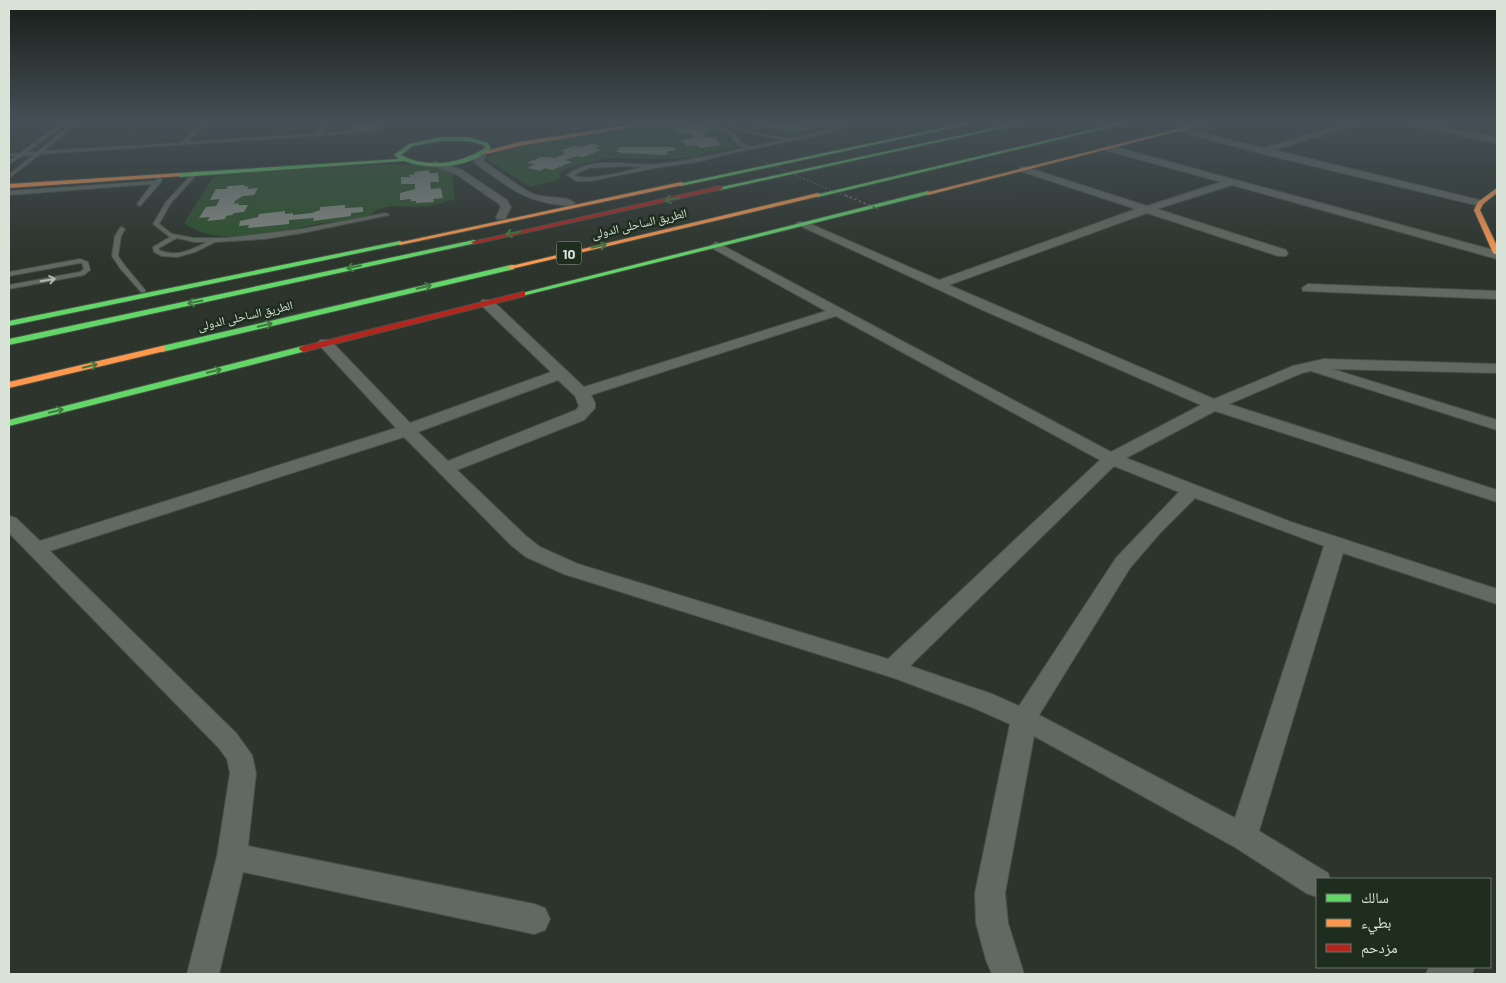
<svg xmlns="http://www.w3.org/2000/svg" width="1506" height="983" viewBox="0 0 1506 983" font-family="Barlow,'Noto Naskh Arabic',sans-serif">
<rect width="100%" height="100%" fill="#2c342c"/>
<!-- green -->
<path fill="#2f532d" d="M667,122h31l32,11 2,3 -8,2 4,4 14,4 -48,10 -24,3 -62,-1 -34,8 -15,6 2,7 -31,8 -44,-28 16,-8 20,-5z
M735,122h108l-50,15 -29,-8h-13v-3z
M392,164l44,2 16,4 3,29c-9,2 -18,6 -27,7 -21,3 -39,-5 -57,8l2,4c-9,1 -18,4 -26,5 -6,0 -11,-2 -16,-1 -44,6 -108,30 -147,1l29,-46 17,-4z"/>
<!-- building -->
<path fill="#838b83" d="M355,122h24l-2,7 -28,2z
M746,122h45l13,2 -4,2 8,3 -7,2 -7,-1 -5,1 -21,-4 4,-1z
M696,124l1,2h8l5,6 -7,1 4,5 8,-1 6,8 -20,3 -6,-3 -9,1 -4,-6 12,-2 -3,-4h-12l-4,-5 8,-1 -2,-1h4l-1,-2z
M591,144l10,2 -6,2 6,2 -18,7 -6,-1 -12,4 7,2 -20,8 -7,-2 -5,3 -12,-3 6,-4 -7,-1 14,-6 15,1 9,-4 -3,-1 4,-1 -6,-1 13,-5 6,1z
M619,147h56l-1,4h-6l-1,4 -48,-2v-1h-3z
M429,170v3h9l1,9h-9l1,7 10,-1 2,10 -10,1 1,3 -18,1v-2h-5v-2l-11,1v-7l15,-4v-5h-14v-7h9l-1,-2 6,-1 -1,-2z
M245,185l-1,2 5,-1 -2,3 11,-1 -4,7 -11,1 -8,5 -1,3 5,-1 -1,2h10l-4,7 -10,1 -2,2 -6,1 -1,3 -18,2 3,-4 -11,1 7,-11 10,-1 4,-7 -10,1 6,-11h10l2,-3z
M345,205v3l18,-1v5l-12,1v3l-38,5 1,-3 -25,2v4l-41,4 1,-3 -10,1 1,-5 18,-4 1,-3 26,-3v3l8,-1v2l19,-2 8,-3v-3z"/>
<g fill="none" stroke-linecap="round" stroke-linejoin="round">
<!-- lane casing -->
<g stroke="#485048" stroke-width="2">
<path id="lane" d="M63,122h5l-41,30h10l37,-30h5l-35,29 136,-8 23,-21h4l-21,20 131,-8 8,-12h4l-8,11 60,-3 2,1 -343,23 -31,24v-3l24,-20 -11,1 -13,8v-3l7,-5h-7v-2l11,-1z
M698,122h6l29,10 8,10 9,5 35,-7 -41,-8 -27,-10c11,0 20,5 30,8 10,3 37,9 46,8 22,-2 47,-17 68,-16l-41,13 -97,20 -21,6 -47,7 -65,13h-14l-9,-6c26,-21 61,-8 91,-11 30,-3 58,-10 87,-16l-8,-4 -8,-10zM623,166l21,1c-15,3 -58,16 -70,8l15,-7z
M195,171l3,2 -28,31 -11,20 13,10 22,4h33l75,-9 84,-16 3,2 -87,18 -38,6 -49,3 -20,10 -18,5 -15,-1 -8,-4 -1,-5 17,-10 -17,-13 13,-22zM177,238l17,4h13c-15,8 -32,16 -48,8v-2z
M159,177l3,2 -1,3 -21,24 -3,-2 15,-20 -143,11v-4l146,-10z
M122,227l3,2 -4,7 -3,20 7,10 20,24v2h-4l-21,-24 -8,-12 3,-20 5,-8z
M80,259l8,3 2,8 -6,5 -75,14v-4l71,-13 4,-3 -2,-6h-2l-71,13v-4z"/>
</g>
<!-- street casing -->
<g stroke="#485048" stroke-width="2">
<path id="street" d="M1353,122h12l-91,28 210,51 1,2 -5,3 -221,-53 -85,-23 4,-3 85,21z
M1402,122h16l79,15v6l-91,-19z
M1108,145l389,106v8l-265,-74 -75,24 129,41 2,3 -2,3h-8l-131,-43 -198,72 265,114 79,-33 31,-7 173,5v9l-165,-4 165,51v10l-186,-59 -9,2 -73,31 268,86v12l-282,-91 -89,47 165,64 206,67v15l-154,-51 -84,278 69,42 2,6h-13v18l-11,-4 -73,-47 -199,-110 -29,157 3,30 16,51h-32l-6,-14 -10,-37 -1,-30 35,-169 -36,-16 -80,-30 -330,-104 -38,-17 -14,-11 -108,-109 -354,114 186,182 16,22 4,18 -8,73 286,58 11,4 5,11 -5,11 -11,4 -291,-62 -24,102h-32l30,-118 13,-83 -3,-14 -9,-12 -209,-214v-17l7,2 24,23 356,-113 -76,-82 -2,-3 2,-3h10l80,83 141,-51 -69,-66 -2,-3 2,-3h10l92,87 242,-76 -114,-63 -2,-2 6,-4 395,210 90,-47 -214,-93 -191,-88 2,-2h8l133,58 197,-71 -116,-38v-4h6l121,39 74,-24 -116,-32 -1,-2zM836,316l264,144 -212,199 -310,-95 -38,-17 -14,-11 -69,-66 127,-50 11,-12v-5l-4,-8zM558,380l17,16 4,10 -3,4 -128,51 -30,-29zM1114,466l65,26 -63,66 -97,148 -27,-12 -82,-28zM1195,498l129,48 -89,272 -196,-103 91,-147 30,-35z
M481,152l5,3 -3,6c16,10 33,24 50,33 12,5 33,1 42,9 -4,4 -8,3 -14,2 -37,-3 -56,-21 -85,-41l-3,-5 5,-6z
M435,161l27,9 45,30 4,7 -6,12h-8l-1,-2 5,-10 -2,-3 -43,-30 -24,-8 -2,-2z
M1308,284l189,7v8l-194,-8 -1,-3z
M1429,967h44l1,2 -2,5h-46z"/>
</g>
<!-- fast casing -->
<g stroke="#485048" stroke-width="2">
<path id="fast" d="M971,122h9l-299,64 -3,-2z
M1021,122h8l-309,68 -3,-2z
M1124,122h8l-314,75 -3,-2z
M441,137h27l20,6 3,6c-23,19 -60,22 -87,12l-224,16 -3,-2 3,-2 219,-14 -5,-4 15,-11zM441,141h27l16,4 1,3c-25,16 -58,21 -84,7l12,-9z
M928,191l3,2 -1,1 -408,102 -4,-2z
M474,240l3,2 -1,1 -467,102v-6z
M400,241l2,1v2l-393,82v-5z
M511,265h3v4l-352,83 -4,-3 4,-3z
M303,346l3,1v4l-297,75v-6z"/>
</g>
<!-- slow casing -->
<g stroke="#485048" stroke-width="2">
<path id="slow" d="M651,122h11l-143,24 -33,8 -3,-2 36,-10z
M1206,122h7l-285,73 -3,-2z
M180,173l2,3 -173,12v-4z
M681,182l3,2 -1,1 -283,60 -3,-2z
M1497,188v5l-14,11 -3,6 17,36v9l-4,-2 -19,-43 4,-8z
M818,193l2,1v2l-309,73 -4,-2z
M162,346l3,1v4l-156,37v-6z"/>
</g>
<!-- jam casing -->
<g stroke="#485048" stroke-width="2">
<path id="jam" d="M720,186l3,2 -1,1 -248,55 -3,-2z
M522,292h3v4l-222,56 -4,-3 1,-2z"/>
</g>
<!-- path -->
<path stroke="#676c66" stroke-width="1" stroke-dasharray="2 2" stroke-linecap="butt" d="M130,135l11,-13"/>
<!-- lane -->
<use href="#lane" fill="#626962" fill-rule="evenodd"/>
<!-- street -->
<use href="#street" fill="#626962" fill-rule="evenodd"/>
<!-- fast -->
<use href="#fast" fill="#63d668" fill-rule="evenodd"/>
<!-- slow -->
<use href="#slow" fill="#ff974d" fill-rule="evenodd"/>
<!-- jam -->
<use href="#jam" fill="#b3261e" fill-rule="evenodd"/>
<!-- path-bridge-far1 -->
<path stroke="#676c66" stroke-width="1" stroke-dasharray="2 2" stroke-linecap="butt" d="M755,158l93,39"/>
<!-- path-bridge -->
<path stroke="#676c66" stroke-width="2" stroke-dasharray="2.5 2.5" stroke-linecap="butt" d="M845,195l33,14"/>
</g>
<!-- one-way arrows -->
<defs><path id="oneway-shaft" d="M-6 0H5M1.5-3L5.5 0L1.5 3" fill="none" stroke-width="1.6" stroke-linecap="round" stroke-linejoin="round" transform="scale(1.25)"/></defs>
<g stroke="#3e793f">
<use href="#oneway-shaft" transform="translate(672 199) rotate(168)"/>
<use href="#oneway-shaft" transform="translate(513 233) rotate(168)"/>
<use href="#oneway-shaft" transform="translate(599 246) rotate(-13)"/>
<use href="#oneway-shaft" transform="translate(354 267) rotate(168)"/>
<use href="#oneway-shaft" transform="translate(424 287) rotate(-13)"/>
<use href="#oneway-shaft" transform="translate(195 302) rotate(168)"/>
<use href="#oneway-shaft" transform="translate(265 325) rotate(-13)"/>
<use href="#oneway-shaft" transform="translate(90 366) rotate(-13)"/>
<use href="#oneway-shaft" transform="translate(214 371) rotate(-14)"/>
<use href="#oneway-shaft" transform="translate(56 411) rotate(-14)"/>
</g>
<use stroke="#afb8af" href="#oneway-shaft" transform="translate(48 280) rotate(-10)"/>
<!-- sky -->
<linearGradient id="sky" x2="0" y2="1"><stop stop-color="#181d18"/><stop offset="0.47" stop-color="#455056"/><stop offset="1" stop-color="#455056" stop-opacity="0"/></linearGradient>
<rect width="1506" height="260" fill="url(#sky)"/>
<g text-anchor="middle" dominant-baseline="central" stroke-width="5" stroke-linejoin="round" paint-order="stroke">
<!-- far-street labels -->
<g font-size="12" fill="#d9e3d8" stroke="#1f2d1e">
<text transform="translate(639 223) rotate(-13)">الطريق الساحلى الدولى</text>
<text transform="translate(245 315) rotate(-13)">الطريق الساحلى الدولى</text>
</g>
<!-- shield labels -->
<rect fill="#1f2d1e" stroke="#a1aca0" stroke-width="1" x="556.5" y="241.5" width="25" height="23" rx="4"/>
<g font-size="14" font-weight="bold" fill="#d9e3d8">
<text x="569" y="253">10</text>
</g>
</g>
<!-- border -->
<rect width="1506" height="983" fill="none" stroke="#d9e3d8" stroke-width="20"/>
<!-- legend -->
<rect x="1316" y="878" width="175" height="90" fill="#1f2d1e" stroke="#697668"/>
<rect x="1326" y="894" width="25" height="8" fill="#63d668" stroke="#697668"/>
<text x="1361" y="903" font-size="15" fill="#d9e3d8">سالك</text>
<rect x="1326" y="919" width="25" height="8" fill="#ff974d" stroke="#697668"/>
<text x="1361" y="928" font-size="15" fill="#d9e3d8">بطيء</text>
<rect x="1326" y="944" width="25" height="8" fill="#b3261e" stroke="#697668"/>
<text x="1361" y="953" font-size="15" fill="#d9e3d8">مزدحم</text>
</svg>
